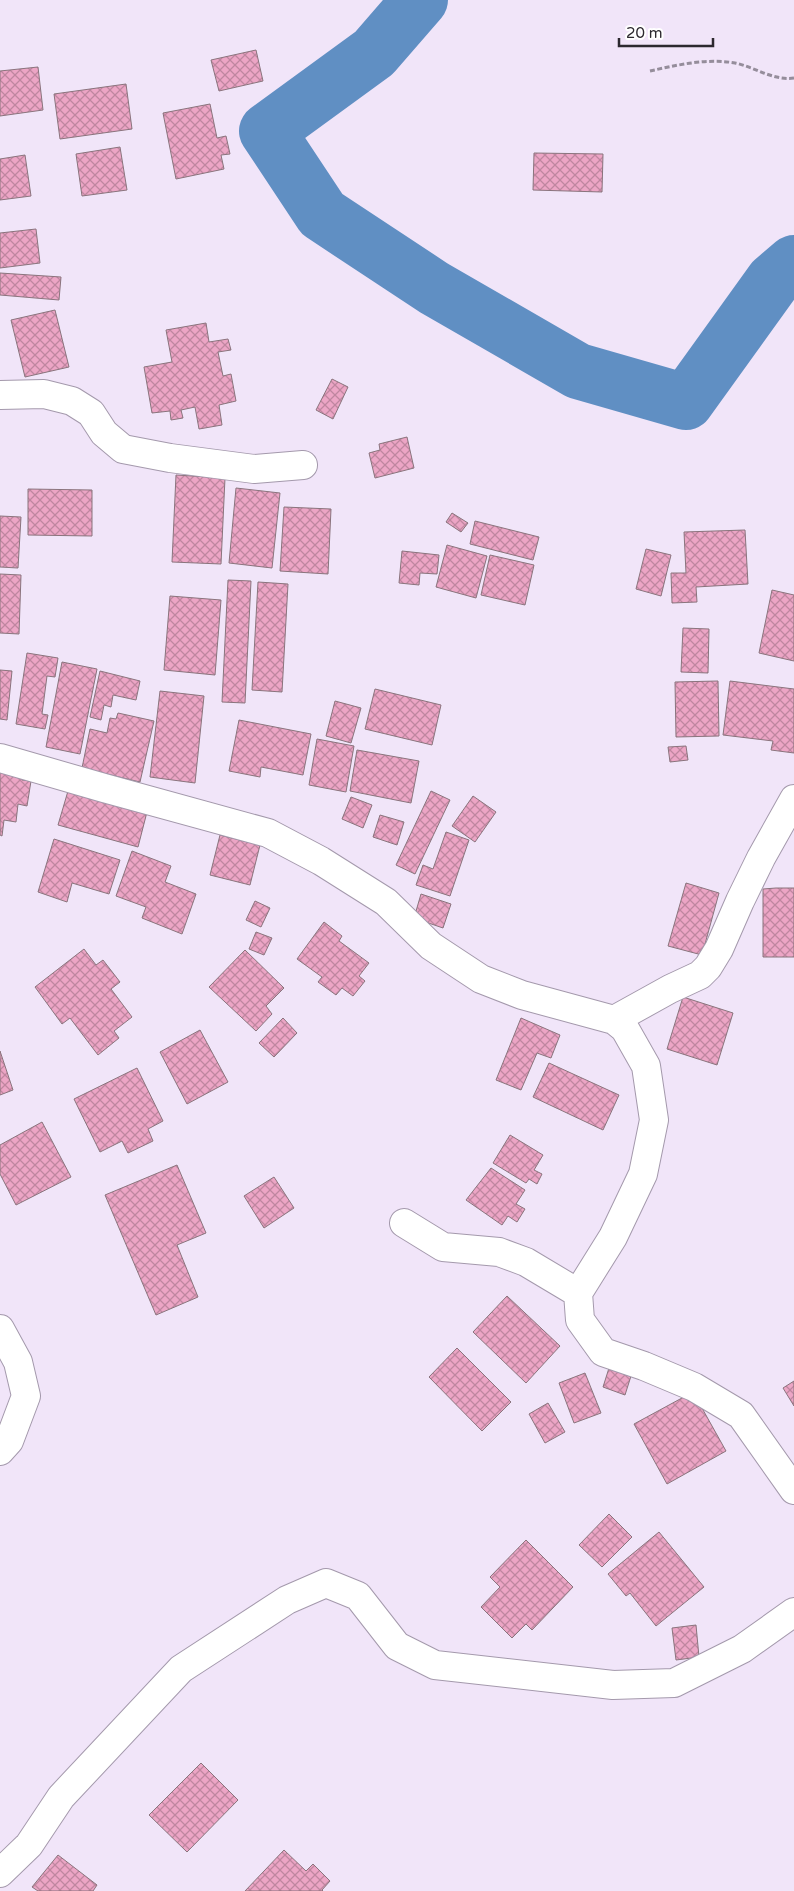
<svg xmlns="http://www.w3.org/2000/svg" width="794" height="1891" viewBox="0 0 794 1891" font-family="'Varela Round',sans-serif">
<defs>
<pattern id="building-cross-hatch" width="8" height="8" patternUnits="userSpaceOnUse" patternTransform="scale(1.25)"><rect width="8" height="8" fill="#eca5c5"/><path d="M0 0l8 8M0 8l8-8" fill="none" stroke="#bf86a0"/></pattern>
</defs>
<rect width="100%" height="100%" fill="#f1e5f9"/>
<g fill="none" stroke-linecap="round" stroke-linejoin="round">
<!-- river -->
<path stroke="#608fc3" stroke-width="56" d="M420,0l-46,53 -107,78 55,83 112,74 144,83 108,31 87,-121 21,-18"/>
</g>
<!-- building -->
<path fill="url(#building-cross-hatch)" stroke="#8a747d" d="M256,50l7,31 -44,10 -8,-31z
M38,67l5,43 -43,6v-45z
M126,84l6,45 -72,10 -6,-45z
M210,104l7,34 9,-2 4,18 -9,1 3,14 -48,10 -13,-66z
M120,147l7,43 -45,6 -6,-42z
M534,153l69,1 -1,38 -69,-2z
M25,155l6,41 -31,4v-41z
M36,229l4,34 -40,5v-35z
M0,273l61,4 -2,23 -59,-5z
M55,310l14,57 -44,10 -14,-57z
M206,323l3,19 19,-3 3,11 -13,2 5,24 8,-2 5,27 -17,4 3,20 -23,4 -4,-22 -14,3 2,8 -12,2 -1,-9 -18,2 -8,-46 28,-5 -6,-32z
M332,379l16,8 -15,32 -17,-9z
M407,437l7,31 -39,10 -6,-25 11,-3 -1,-6z
M176,475l49,3 -4,86 -49,-2z
M236,488l44,5 -8,75 -43,-5z
M28,489l64,1v46l-64,-1z
M284,507l47,2 -3,65 -48,-3z
M452,513l16,10 -7,9 -15,-10z
M0,516l21,1 -3,51 -18,-1z
M475,521l64,16 -6,23 -63,-16z
M745,530l3,54 -52,3 1,15 -25,1 -1,-30h15l-2,-41z
M447,545l40,11 -11,42 -40,-11z
M646,549l25,6 -10,41 -25,-7z
M402,551l37,4 -2,19 -17,-1 -1,12 -20,-2z
M490,555l44,10 -9,40 -44,-10z
M0,574l21,1 -2,59 -19,-1z
M228,580l23,1 -6,122 -23,-1z
M258,582l30,2 -6,108 -30,-2z
M772,590l22,5v66l-35,-8z
M170,596l51,4 -6,75 -51,-5z
M683,628l26,1 -1,44 -27,-1z
M27,653l31,5 -3,19 -8,-1 -5,38 6,1 -3,14 -29,-5z
M62,662l35,7 -17,85 -34,-7z
M0,670l12,1 -5,49 -7,-1z
M100,671l40,10 -4,19 -23,-5 -2,12 -7,-2 -3,15 -11,-3z
M718,681l1,55 -43,1 -1,-55z
M730,681l64,8v64l-23,-3 2,-9 -50,-6z
M375,689l66,16 -9,40 -67,-16z
M160,691l44,5 -9,87 -45,-6z
M335,701l26,7 -10,35 -25,-7z
M118,713l36,8 -14,61 -58,-14 8,-39 17,4 3,-15 6,1z
M239,720l72,14 -8,41 -42,-8 -1,10 -31,-6z
M317,739l37,7 -8,46 -37,-7z
M686,746l2,14 -18,2 -2,-15z
M357,750l62,11 -8,42 -61,-12z
M0,763l24,4 -2,13 9,1 -4,25 -9,-2 -2,18 -12,-2 -2,16 -2,-1z
M68,791l79,21 -9,35 -80,-22z
M431,791l19,9 -35,74 -19,-9z
M473,796l23,16 -21,30 -23,-16z
M351,797l21,8 -9,23 -21,-9z
M380,815l24,7 -7,23 -24,-8z
M446,832l23,8 -19,56 -34,-11 7,-20 10,4z
M220,835l40,10 -10,40 -40,-10z
M54,839l66,21 -11,34 -37,-11 -5,19 -29,-10z
M132,851l39,15 -6,16 31,12 -14,40 -40,-16 4,-11 -30,-11z
M686,883l33,10 -17,62 -34,-9z
M776,888h18v69h-31v-68z
M421,894l30,10 -8,24 -29,-10z
M255,901l15,7 -9,19 -15,-7z
M324,922l18,14 -3,5 30,22 -10,13 6,5 -12,15 -11,-8 -6,7 -18,-13 4,-5 -25,-18z
M256,932l16,6 -8,17 -15,-6z
M84,949l12,16 7,-5 17,22 -9,7 21,28 -18,14 5,7 -21,17 -28,-37 -8,6 -27,-37z
M245,950l39,38 -18,18 6,8 -16,17 -47,-44z
M683,997l50,16 -16,52 -50,-16z
M283,1018l14,15 -23,24 -15,-14z
M521,1018l39,17 -9,23 -14,-5 -16,37 -25,-10z
M200,1030l28,52 -41,22 -27,-52z
M0,1051l13,39 -13,5z
M549,1063l70,32 -16,35 -70,-33z
M137,1068l26,53 -15,8 5,12 -25,12 -6,-12 -22,11 -26,-53z
M42,1122l29,55 -55,28 -16,-31v-29z
M510,1135l33,20 -9,15 8,4 -5,10 -8,-5 -3,4 -33,-20z
M177,1165l29,68 -29,12 21,52 -42,18 -51,-120z
M491,1168l34,22 -9,14 9,5 -8,13 -9,-6 -6,9 -36,-25z
M274,1177l20,31 -30,20 -20,-32z
M507,1296l53,50 -34,37 -53,-51z
M457,1348l54,54 -29,29 -53,-54z
M609,1368l22,8 -6,19 -22,-8z
M585,1373l16,40 -27,10 -15,-40z
M794,1381v25l-11,-18z
M693,1392l33,59 -59,33 -33,-60z
M548,1403l17,29 -20,11 -16,-29z
M609,1514l23,23 -30,30 -23,-22z
M659,1532l45,55 -48,39 -26,-33 -4,3 -18,-22z
M526,1540l47,47 -41,43 -6,-6 -14,14 -31,-31 19,-20 -10,-10z
M696,1625l3,32 -23,3 -4,-32z
M201,1763l37,37 -51,52 -38,-37z
M284,1850l22,21 7,-7 17,17 -8,9 1,1h-78z
M58,1855l39,30 -4,6h-55l-6,-4z"/>
<g fill="none" stroke-linecap="round" stroke-linejoin="round">
<!-- minor casing -->
<g stroke="#a499ac" stroke-width="30">
<path id="minor" d="M0,395l44,-1 28,7 19,12 13,20 19,16 47,9 84,11 49,-4
M0,758l104,30 164,45 53,28 65,41 45,44 50,33 41,16 92,25 11,9 21,37 8,54 -11,54 -30,63 -35,56 2,27 23,32 41,14 50,21 47,28 53,75
M614,1020l56,-31 30,-14 8,-8 11,-18 21,-48 21,-43 33,-59
M404,1223l39,24 56,5 27,10 52,31
M0,1329l18,33 8,34 -17,45 -9,10
M0,1873l29,-28 32,-48 120,-128 106,-69 39,-17 32,13 39,50 38,19 178,20 61,-2 68,-34 52,-37"/>
</g>
<!-- path -->
<path stroke="#958d9b" stroke-width="3" stroke-dasharray="5 2.5" stroke-linecap="butt" d="M650,71c27,-6 57,-13 85,-8 20,4 38,18 59,15"/>
<!-- minor -->
<use href="#minor" stroke="#fff" stroke-width="28"/>
</g>
<!-- scale -->
<path d="M619 38v8h94v-8" fill="none" stroke="#2c282f" stroke-width="2.5"/>
<text x="626" y="38" font-size="15" fill="#2c282f" stroke="#ffffff" stroke-width="4" paint-order="stroke">20 m</text>
</svg>
